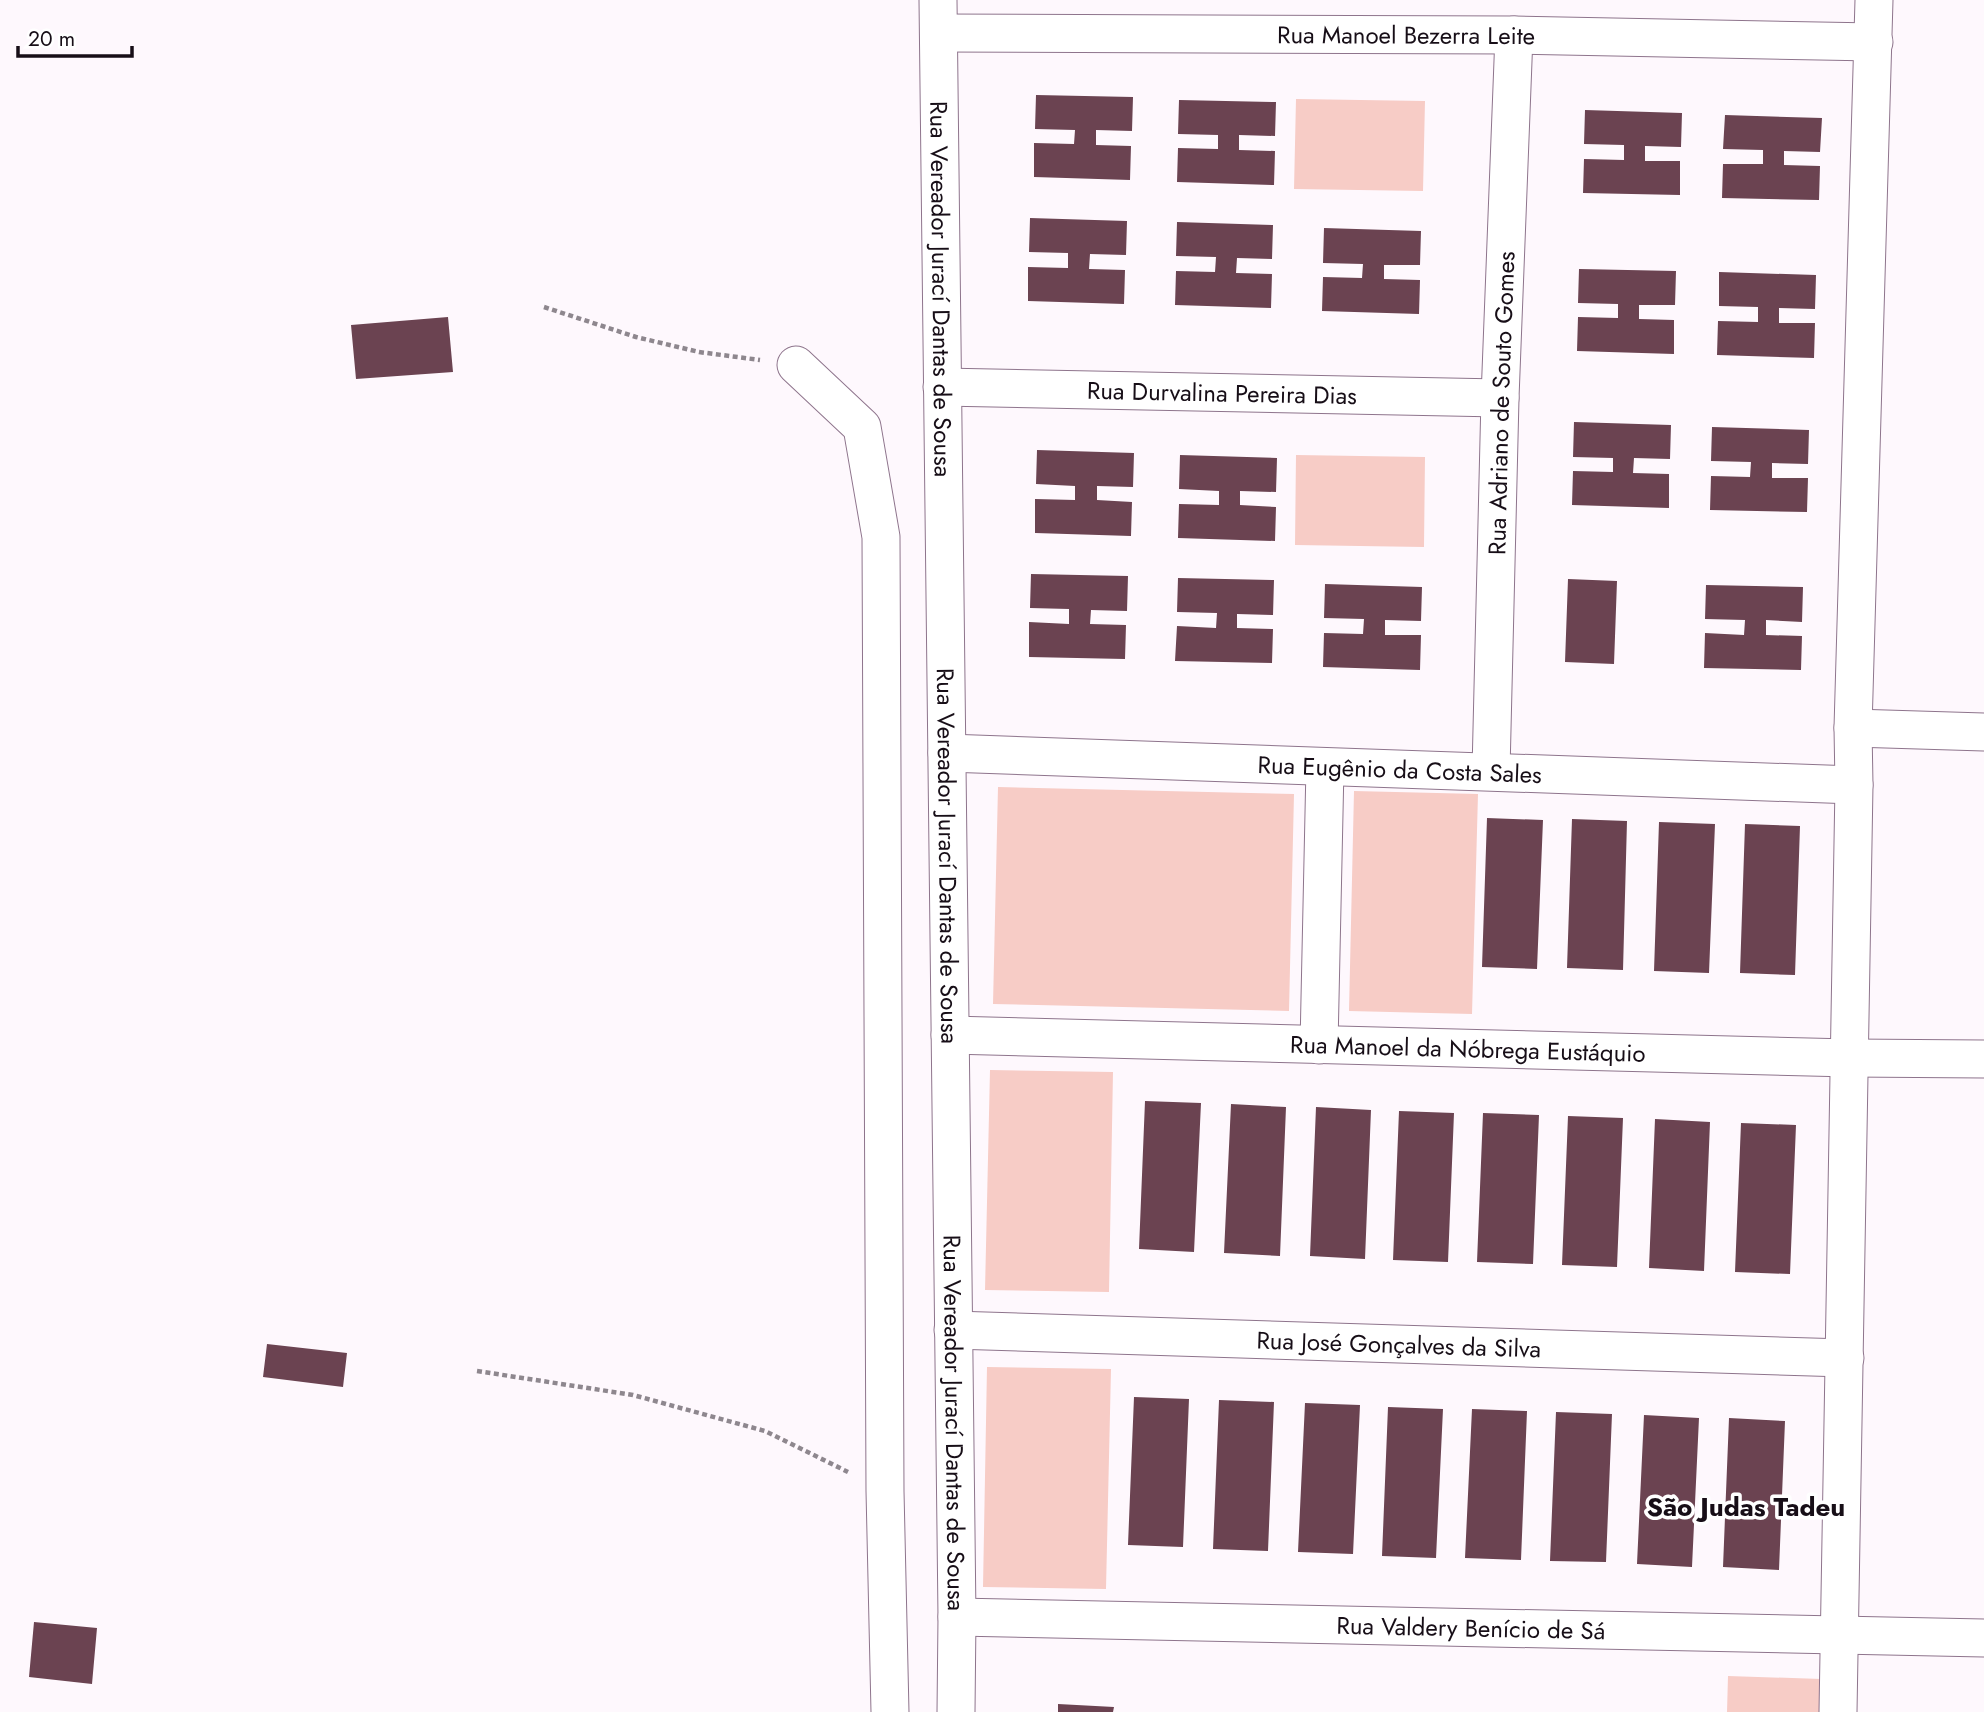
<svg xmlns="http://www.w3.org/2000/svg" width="1984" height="1712" viewBox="0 0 1984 1712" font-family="Jost,sans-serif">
<rect width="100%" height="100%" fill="#fef8fd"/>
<!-- green -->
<path fill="#f7ccc6" d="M1296,99l129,2 -2,90 -129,-2z
M1296,455l129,2 -1,90 -129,-2z
M998,787l296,7 -5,217 -296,-7z
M1354,791l124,3 -6,220 -123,-3z
M990,1070l123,2 -4,220 -124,-2z
M987,1367l124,2 -5,220 -123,-2z
M1728,1676l93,3 -1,33h-93z"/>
<!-- building -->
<path fill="#6b4351" d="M1036,95l97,2 -1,34 -36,-1v15l35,1 -1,34 -96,-3v-34l40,1 1,-14 -40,-1z
M1179,100l97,2 -1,34 -36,-1v15l36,1 -1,34 -97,-3 1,-34 40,1v-14l-40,-1z
M1585,110l97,3 -1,34 -36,-1v15h35v34l-97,-2 1,-34 40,1v-15l-40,-1z
M1725,115l97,3 -2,34 -36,-1v14l36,1 -1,34 -97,-2 1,-34h40v-14l-40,-1z
M1030,218l97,3 -1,34 -36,-1 -1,15 36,1 -1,34 -96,-3v-34l40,1v-15l-39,-1z
M1177,222l96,3 -1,34 -35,-1 -1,15 36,1 -1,34 -96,-3 1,-34 39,1 1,-15 -40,-1z
M1324,228l97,3 -1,34h-36v14l36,1 -1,34 -97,-3 1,-34 39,1 1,-14 -40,-1z
M1579,269l97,2 -1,34h-36v14l35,1v34l-97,-3 1,-34 40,1v-14l-40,-1z
M1719,272l97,3 -1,34 -36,-1v15h36l-1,35 -97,-3 1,-34 40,1v-15l-39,-1z
M448,317l5,55 -97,7 -5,-54z
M1574,422l97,3 -1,34 -36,-1 -1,15 36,1v34l-97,-3 1,-34 40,1v-14l-40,-1z
M1712,427l97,3 -1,34 -36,-1v15h36l-1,34 -97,-2 1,-34 39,1 1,-15 -40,-1z
M1037,450l97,3 -1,34 -36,-1v14l35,2 -1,34 -96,-3v-34l40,1v-14l-39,-2z
M1180,455l97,3 -1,34 -36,-1v14l36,2 -1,34 -97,-3 1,-34 40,1v-14l-40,-2z
M1031,574l97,2 -1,35 -36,-1 -1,14 36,1 -1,34 -96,-2v-35l40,2v-15l-39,-1z
M1178,578l96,2 -1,35 -36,-1v14l36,1 -1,34 -97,-2 2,-35 39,2 1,-15 -40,-1z
M1568,579l49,2 -3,83 -49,-2z
M1325,584l97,3 -1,34 -36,-1v15h36l-1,35 -97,-3 1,-34 39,1 1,-15 -40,-1z
M1706,585l97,2 -1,35 -36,-2v15l36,1 -1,34 -97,-2 1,-35 39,2 1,-15 -40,-1z
M1487,818l56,2 -6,149 -55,-2z
M1572,819l55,2 -4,149 -56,-2z
M1659,822l56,2 -6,149 -55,-2z
M1745,824l55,2 -5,149 -55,-2z
M1145,1101l56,2 -7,149 -55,-3z
M1231,1104l55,3 -6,149 -56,-3z
M1316,1107l55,3 -6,149 -55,-3z
M1399,1111l55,2 -6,149 -55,-2z
M1483,1113l56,2 -6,149 -56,-2z
M1568,1116l55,2 -6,149 -55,-2z
M1655,1119l55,3 -6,149 -55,-3z
M1741,1123l55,2 -6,149 -55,-2z
M267,1344l80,9 -4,34 -80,-10z
M1134,1397l55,2 -6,148 -55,-2z
M1219,1400l55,2 -6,149 -55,-2z
M1305,1403l55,2 -7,149 -55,-2z
M1388,1407l55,2 -7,149 -54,-2z
M1472,1409l55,2 -6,149 -56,-2z
M1556,1412l56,2 -6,148 -56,-1z
M1644,1415l55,3 -7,149 -55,-3z
M1729,1418l56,3 -6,149 -56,-3z
M34,1622l63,6 -5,56 -63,-7z
M1058,1704l56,3 -1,5h-55z"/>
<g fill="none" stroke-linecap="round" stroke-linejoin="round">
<!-- minor casing -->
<g stroke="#8e748c" stroke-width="39">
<g id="minor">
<path id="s1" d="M938,0l19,1617 -1,95"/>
<path id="s2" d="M939,33l575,2 360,7"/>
<path d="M796,365l66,62 19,110 4,954 5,221"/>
<path id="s3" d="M942,387l558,11"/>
<path d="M1853,728l131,4"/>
<path id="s4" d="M947,753l907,32"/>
<path id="s5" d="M1491,771l9,-373 14,-363"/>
<path id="s6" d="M950,1035l900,23 134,1"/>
<path d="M1319,1045l6,-278"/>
<path id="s7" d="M953,1330l892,28"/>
<path id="s8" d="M957,1617l1027,21"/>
<path d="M1838,1712l16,-927 -1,-57 21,-728"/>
</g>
</g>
<!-- path -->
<path stroke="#8e878e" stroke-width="4.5" stroke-dasharray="5 3.5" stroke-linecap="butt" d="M544,307l92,30 63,15 61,8
M477,1371l156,24 132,36 83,41"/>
<!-- minor -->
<use href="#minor" stroke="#fff" stroke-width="37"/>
</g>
<g text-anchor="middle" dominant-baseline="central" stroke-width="7" stroke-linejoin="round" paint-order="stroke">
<!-- street labels -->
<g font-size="24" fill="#170e17" stroke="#fff">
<text stroke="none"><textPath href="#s2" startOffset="467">Rua Manoel Bezerra Leite</textPath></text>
<text stroke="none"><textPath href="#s1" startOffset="289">Rua Vereador Jurací Dantas de Sousa</textPath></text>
<text stroke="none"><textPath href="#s3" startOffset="280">Rua Durvalina Pereira Dias</textPath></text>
<text stroke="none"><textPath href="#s5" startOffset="368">Rua Adriano de Souto Gomes</textPath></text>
<text stroke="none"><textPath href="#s4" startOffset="453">Rua Eugênio da Costa Sales</textPath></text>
<text stroke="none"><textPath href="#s1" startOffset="856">Rua Vereador Jurací Dantas de Sousa</textPath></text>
<text stroke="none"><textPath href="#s6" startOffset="518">Rua Manoel da Nóbrega Eustáquio</textPath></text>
<text stroke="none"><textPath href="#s7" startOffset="446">Rua José Gonçalves da Silva</textPath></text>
<text stroke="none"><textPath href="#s1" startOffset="1423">Rua Vereador Jurací Dantas de Sousa</textPath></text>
<text stroke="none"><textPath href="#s8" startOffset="514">Rua Valdery Benício de Sá</textPath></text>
</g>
<!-- neighbourhood labels -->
<g font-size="26" font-weight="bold" fill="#170e17" stroke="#fff">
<text x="1746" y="1507">São Judas Tadeu</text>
</g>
</g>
<!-- scale -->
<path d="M18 46v10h114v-10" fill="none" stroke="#170e17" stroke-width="3.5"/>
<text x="28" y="46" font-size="21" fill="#170e17" stroke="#ffffff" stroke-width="5" paint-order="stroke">20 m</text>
</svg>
